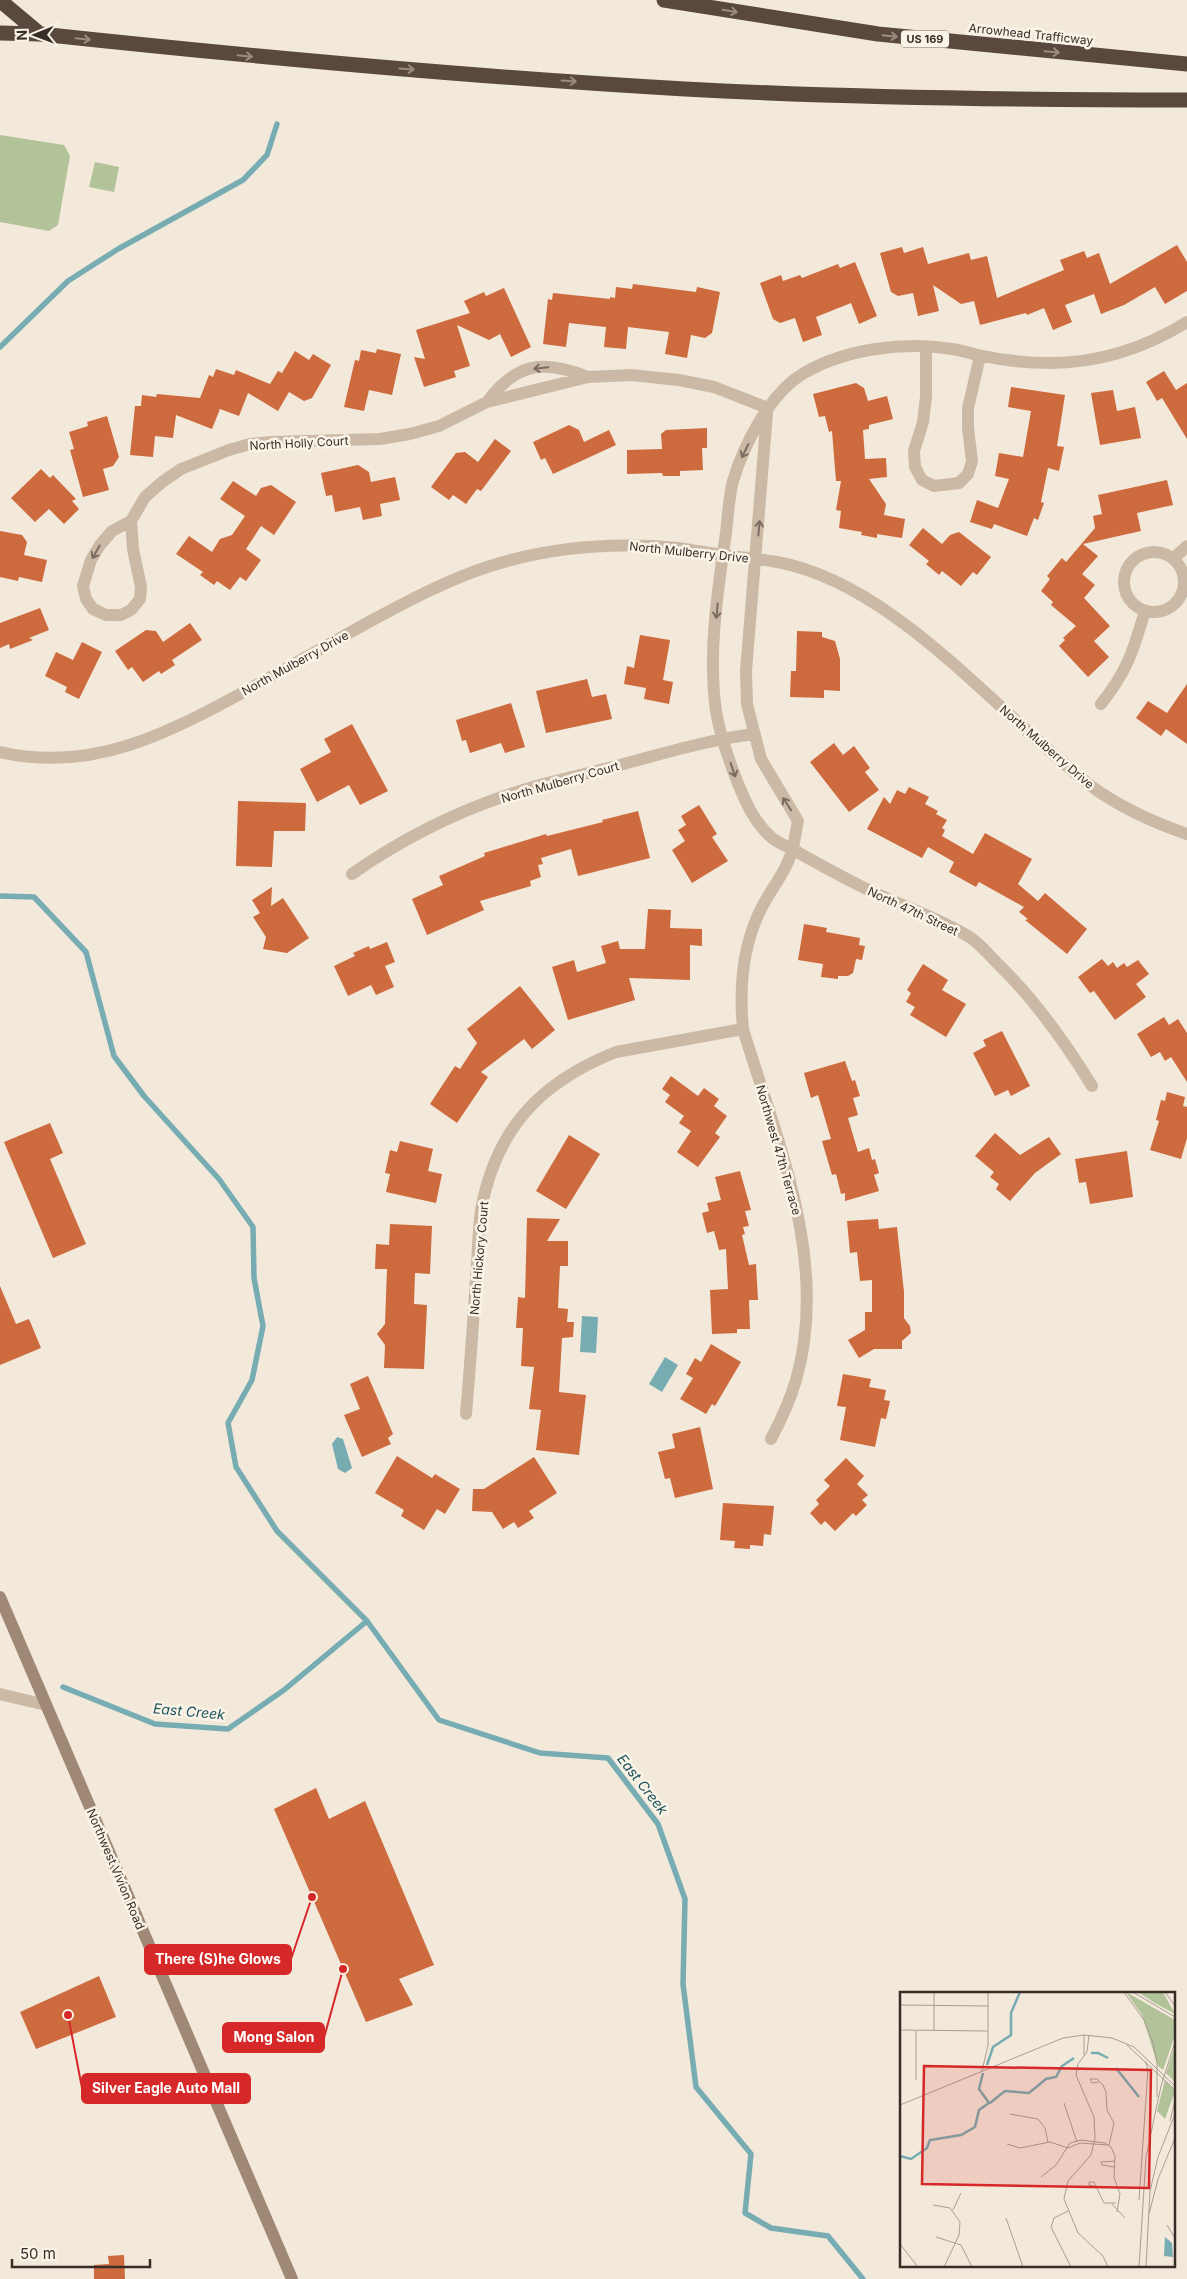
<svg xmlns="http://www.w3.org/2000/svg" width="1187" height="2279" viewBox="0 0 1187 2279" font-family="Inter,sans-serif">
<rect width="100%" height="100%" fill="#f3e9da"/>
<!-- green -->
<path fill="#b2c399" d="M0,135l64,10 6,11 -12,69 -9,6 -49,-9z
M95,162l24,5 -5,25 -25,-5z"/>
<!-- water -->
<path fill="#77acb2" d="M582,1316l16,1 -2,36 -16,-1z
M665,1357l13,8 -16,27 -13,-8z
M337,1437l6,2 9,29 -7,5 -7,-4 -6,-25z"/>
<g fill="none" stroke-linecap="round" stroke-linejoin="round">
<!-- stream -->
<path stroke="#77acb2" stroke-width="5.5" d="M0,347l68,-66 50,-32 125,-69 24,-25 10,-31
M0,896l34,1 52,55 28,104 30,40 75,83 34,48 1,51 9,48 -11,54 -24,43 8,44 41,64 90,90
M63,1687l92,37 73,5 56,-39 83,-69 72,99 101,33 68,5 50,66 27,75 -2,85 13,103 55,67 -6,59 26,15 57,8 35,43"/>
</g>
<!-- building -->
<path fill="#cd6a3e" d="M1177,245l10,17v29l-22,13 -10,-17 -31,18 -23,9 -7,-20 -29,11 7,17 -19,8 -9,-22 -17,7 -1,-2 -46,12 -6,-24 -13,3 -28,-19 6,26 -21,5 -5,-23 -15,3 -7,-4 -11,-39 22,-6 2,6 19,-6 5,17 41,-11 2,7 16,-4 10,42 67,-28 -4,-10 24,-9 3,7 12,-5 11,31z
M855,262l22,54 -18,8 -8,-21 -35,14 6,18 -19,7 -8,-24 -15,5 -7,-4 -13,-36 21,-8 2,6 17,-6 2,3 36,-14 2,4z
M633,284l63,8 1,-5 23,5 -8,41 -7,5 -14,-3 -4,23 -22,-4 4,-22 -41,-5 -2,22 -22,-2 2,-20 -37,-4 -3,24 -23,-3 5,-45 4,1 1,-7 57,6v-2l5,1 1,-11 16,2z
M504,288l27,59 -20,10 -11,-23 -11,6 -32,-15 13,41 -16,5 2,6 -32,10 -10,-30 11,2 -9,-29 54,-17 -6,-12 20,-9 2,4z
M377,349l24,5 -9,41 -23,-5 -5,21 -20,-4 11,-47 4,1 2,-11 15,3z
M295,351l14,9 4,-6 18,11 -19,33 -8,3 -15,-9 -11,19 -30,-18 -9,23 -19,-7 -8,20 -36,-14 -3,23 -18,-2 -2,21 -23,-2 5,-49h6l1,-11 14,2 1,-3 43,4 9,-23 4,2 3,-8 18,6 2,-5 34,14 8,-13 4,2z
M1164,371l12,19 11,-7v56l-25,-41 -5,3 -11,-19z
M856,383l8,5 4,13 19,-5 6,23 -24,6v4l-6,1 2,29 21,-1 1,19 -18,2 17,25 -2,11 21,4 -3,19 -25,-4v4l-16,-3 1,-3 -23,-4 2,-17 -5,-1 5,-29h-5l-4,-50 -3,1 -4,-16 -6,1 -6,-23z
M1011,387l54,8 -8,51 7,1 -5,24 -11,-3 -7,34 3,1 -6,17 -4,-2 -7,18 -33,-12 -2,5 -22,-7 7,-22 21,8 11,-29 -14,-3 4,-23 24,4 8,-46 -23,-4z
M1113,390l4,21 18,-4 6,31 -41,7 -9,-52z
M107,416l12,41 -6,9 -10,3 6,21 -26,7 -13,-47 4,-1 -5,-17 19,-6 -1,-4z
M569,425l10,5 5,12 25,-12 7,15 -63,29 -8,-16 -4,2 -8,-18z
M707,428v20h-5l1,22 -23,1v5h-17l-1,-3 -35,1v-24l35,-1 -1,-15 5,-4z
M495,439l16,12 -30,40 -4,-2 -11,15 -13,-9 -4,5 -18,-13 25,-34 9,-1 13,10z
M358,465l11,7 2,10 24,-5 5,23 -20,4 2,12 -19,4 -3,-13 -25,5 -3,-17 -6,1 -5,-23z
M41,469l9,9 3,-3 23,24 -4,2 7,8 -15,15 -15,-15 -14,13 -24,-24z
M1167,480l6,25 -36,8 4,18 -58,13 15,12 -16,18 13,11 -11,13 26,28 -16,15 15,16 -21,20 -29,-31 6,-6 -2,-2 13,-12 -25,-21 2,-3 -12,-11 9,-12 -3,-3 15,-18 4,4 29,-34 -2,-12 9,-2 -4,-19z
M233,481l23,15 5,-8 10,-3 25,17 -22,33 -13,-9 -15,23 15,11 -15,21 -6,-4 -10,13 -13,-9 -3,4 -14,-10 3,-3 -27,-18 13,-18 23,16 8,-13 12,-4 13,-19 -25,-17z
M923,528l19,16 8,-9 9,-3 32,25 -14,18 -4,-3 -12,14 -19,-15 -3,4 -13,-11 3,-3 -20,-16z
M0,531l22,4 5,7 -3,13 23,5 -5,22 -23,-5 -1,4 -18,-4z
M40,608l9,22 -20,8 4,2 -23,9 -1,-5 -9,4v-25z
M190,623l12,17 -30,20 3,5 -14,9 -2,-3 -16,11 -11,-15 -4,3 -13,-19 31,-21 10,1 7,11z
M797,631l25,1v5l13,4 5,18v32l-16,-1v8l-34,-1 1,-26h5z
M640,635l30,5 -7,40 10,2 -4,22 -25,-5 2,-11 -22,-4 3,-18 7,2z
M82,642l20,10 -23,47 -14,-7 2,-5 -22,-11 11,-24 17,8z
M587,679l5,18 14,-3 6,25 -66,14 -10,-42z
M1187,684v60l-21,-15 -5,7 -25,-18 12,-17 19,12z
M511,703l14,44 -20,6 -4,-10 -31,10 -4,-13 -4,1 -6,-21z
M352,724l36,67 -28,14 -11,-20 -32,17 -17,-33 31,-17 -7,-13z
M834,743l9,12 11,-9 16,22 -5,4 14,18 -30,22 -39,-50z
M909,787l20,10 -4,7 13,7 -2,3 11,6 -5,8 3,2 -3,6 31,18 12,-21 47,26 -14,25 20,17 7,-8 42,36 -20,25 -42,-34 3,-1 -9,-7 5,-5 -45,-25 -3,5 -27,-15 5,-10 -26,-15 -6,11 -55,-29 17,-32 6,7 7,-14 8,4z
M238,801l68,2 -1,28h-31l-2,36 -36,-1z
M699,805l18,29 -5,3 16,24 -36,22 -20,-33 13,-9 -7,-11 8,-5 -5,-9z
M638,811l12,47 -72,18 -7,-27 -30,9 2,6 -5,1 3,12 -11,4 1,5 -51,15 4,9 -57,25 -15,-36 31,-14 -4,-9 46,-20 -1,-3 62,-19 1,2 56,-14 -1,-2z
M272,887l-1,19 12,-8 26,40 -22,15 -24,-4 3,-12 -13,-20 7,-4 -8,-13z
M648,909l23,1 -1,18 32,1v17l-12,-1v35l-61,-2 6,22 -67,20 -16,-53 22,-7 3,12 29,-9 -5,-17 17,-5 2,8h25z
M804,924l23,4 -1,4 34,6 -1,7 6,1 -3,14 -6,-1 -3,14 -5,3h-10v3l-17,-2 2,-13 -25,-4z
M387,942l8,20 -10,4 9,21 -18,8 -5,-10 -23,11 -14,-30 21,-10 -2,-3 16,-7 1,3z
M1102,959l6,7 5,-4 4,6 7,-5 3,4 11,-7 11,14 -13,10 10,13 -31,23 -21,-29 -4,2 -12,-16z
M923,964l25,16 -6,10 24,14 -20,33 -36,-22 5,-8 -9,-5 5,-9 -4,-3z
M520,986l35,44 -23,19 -8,-10 -43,33 7,5 -31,46 -27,-19 25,-38 5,3 17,-26 -10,-14z
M1164,1017l5,8 9,-6 9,14v49l-16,-25 -6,4 -5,-9 -9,5 -14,-23z
M1002,1031l28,55 -19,10 -3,-6 -13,6 -22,-43 13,-7 -3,-6z
M845,1061l7,20 3,-1 5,16 -7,2 5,17 -10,3 10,34 11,-4 3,12 3,-1 4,14 -5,2 5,16 -34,10v-8l-4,1 -5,-20 -4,1 -10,-34 9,-2 -13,-44 -7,3 -7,-25z
M671,1076l27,20 6,-8 15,11 -5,7 13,10 -12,17 5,4 -22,30 -21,-15 14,-21 -12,-8 5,-7 -19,-14 5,-7 -8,-6z
M1167,1092l18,5 -2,9 4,1v31l-6,21 -31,-9 9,-29 -3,-1 5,-20 4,1z
M50,1123l13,30 -13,6 36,85 -33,14 -49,-116z
M995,1133l25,22 29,-18 12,17 -26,19 -25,28 -14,-12 3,-5 -9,-7 4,-5 -19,-16z
M569,1135l31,19 -34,55 -30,-18z
M400,1141l33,8 -5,22 14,3 -6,29 -50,-11 4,-18 -5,-1 5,-23 7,2z
M1127,1151l6,46 -43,7 -4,-22 -7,1 -4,-24z
M740,1171l11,39 -6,1 4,15 -6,1 2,7 -3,1 7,30 7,-1 2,36h-9l1,29h-13v4l-25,1 -2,-44 18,-1 -2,-40 -7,1 -5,-19 -7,2 -5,-20 7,-2 -2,-8 14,-3 -6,-23z
M527,1218l33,1 -13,22h21v25h-8l-2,42 10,1 -1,13h7l-1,15 -11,1 -3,54 27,3 -7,60 -43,-5 5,-40 -12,-1 5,-42 -13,-1 2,-38h-7l2,-31 7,1z
M878,1219l1,10 18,-2 7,65v26l6,8 1,7 -9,8v8h-28l-15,9 -11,-18 17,-10v-18h7v-32l-12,1 -3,-29 -7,1 -3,-32z
M390,1224l42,2 -2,48 -15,-1 -1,31 13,1 -3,64 -40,-1 1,-23 -8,-11 8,-10 2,-55h-12l1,-25 13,1z
M0,1286l16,38 13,-5 12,29 -41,17z
M711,1344l30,18 -26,44 -3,-2 -6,10 -26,-15 13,-21 -7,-4 9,-16 6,4z
M843,1374l28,5 -2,8 17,3 -2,10 6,1 -4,18 -5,-1 -6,29 -35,-7 6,-33 -9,-1z
M368,1376l25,58 -5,4 3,6 -29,13 -18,-42 16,-6 -10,-25z
M700,1427l13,62 -38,9 -5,-20 -5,1 -7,-27 17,-4 -3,-14z
M397,1456l35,22 3,-4 25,15 -15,25 -8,-5 -13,21 -23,-14 3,-6 -29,-17z
M534,1457l23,36 -28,18 5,7 -16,10 -4,-6 -11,7 -11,-17 -20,-1 1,-22h11z
M846,1458l18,18 -7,8 11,11 -6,5 5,5 -11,11 -3,-3 -18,18 -10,-10 -4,4 -11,-12 9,-9 -3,-4 14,-14 -6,-6z
M723,1503l51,3 -3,29 -7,-1 -1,12 -13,-1v4l-16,-1 1,-7 -15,-1z
M316,1788l13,31 36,-18 69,164 -35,14 14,26 -47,17 -92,-213z
M99,1976l17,41 -80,32 -16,-37z
M124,2255l1,24h-31v-14l15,-1 -1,-8z"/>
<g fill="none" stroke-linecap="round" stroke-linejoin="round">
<!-- minor -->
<path stroke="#ccb9a5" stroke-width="12" d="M926,347v50l-3,25 -9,29 1,16 7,13 12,6 25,-3 9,-9 4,-13 -4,-33v-20l12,-52
M487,402c29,-39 56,-43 101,-25
M767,413l-21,258 1,33 14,55 37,62c-2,9 -3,18 -5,26 -5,22 -20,39 -30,58 -21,39 -24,82 -20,124 34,112 87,233 53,351 -6,21 -15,40 -25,59
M131,521l2,28 8,38 -1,12 -9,11 -10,5h-15l-13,-6 -7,-10 -3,-13 8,-26 9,-15 12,-14 19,-10 14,-24 17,-15 19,-13 48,-19 21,-6 22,-2 108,-3 30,-5 29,-8 48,-24 101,-25 43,-2 48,5 35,7 54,21
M1124 582a30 30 0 1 1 60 0a30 30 0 1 1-60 0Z
M1174,558l13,-12
M1101,704c27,-34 32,-53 44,-93
M0,752c94,22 172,-21 251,-64 39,-22 77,-43 116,-65 39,-21 78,-42 120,-56 62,-20 127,-25 191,-19 15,2 30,5 46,7 17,2 35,4 53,7 100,18 190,116 265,182 18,16 36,33 56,47 28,19 57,32 89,43
M352,874c57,-40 120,-70 188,-89 26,-7 54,-13 80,-20 45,-12 88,-25 133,-31
M1092,1086c-27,-44 -56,-85 -93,-121 -9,-9 -18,-20 -28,-27 -30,-19 -64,-30 -96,-45 -26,-12 -51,-26 -76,-40 -8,-6 -21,-9 -28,-16 -17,-15 -26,-36 -34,-56 -9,-23 -17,-46 -21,-70 -8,-55 1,-116 9,-171 3,-19 3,-40 8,-59 11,-37 37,-88 71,-108 41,-24 101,-32 148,-24 9,1 17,4 26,6 23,5 48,8 72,8 49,0 95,-15 137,-41
M466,1414c4,-45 7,-90 10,-136 2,-22 2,-46 5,-68 15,-81 59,-128 135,-158l127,-23
M0,1694l46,11"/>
<!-- secondary -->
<path stroke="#a08876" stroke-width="12" d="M0,1597l292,682"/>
<!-- motorway -->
<path stroke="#59483d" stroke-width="15" d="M2,0l1,3 37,31
M664,0l214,34 309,30
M0,33l40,1c215,23 430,43 645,55 167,9 335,11 502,11"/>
</g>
<!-- one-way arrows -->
<defs><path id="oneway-shaft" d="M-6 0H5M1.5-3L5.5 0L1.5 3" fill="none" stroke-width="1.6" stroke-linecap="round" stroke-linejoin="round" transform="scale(1.25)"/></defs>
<g stroke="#998c81">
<use href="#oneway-shaft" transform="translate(730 11) rotate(9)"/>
<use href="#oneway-shaft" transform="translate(890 36) rotate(6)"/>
<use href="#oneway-shaft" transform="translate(83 39) rotate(6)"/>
<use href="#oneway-shaft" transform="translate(1052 52) rotate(5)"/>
<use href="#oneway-shaft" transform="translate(245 56) rotate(6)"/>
<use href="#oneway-shaft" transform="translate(407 69) rotate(4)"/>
<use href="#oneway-shaft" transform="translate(569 81) rotate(4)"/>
</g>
<g stroke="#7a6c60">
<use href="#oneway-shaft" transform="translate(541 368) rotate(174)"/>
<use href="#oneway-shaft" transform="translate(745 451) rotate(116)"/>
<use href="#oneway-shaft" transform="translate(759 528) rotate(-85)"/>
<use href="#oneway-shaft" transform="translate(96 552) rotate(120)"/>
<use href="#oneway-shaft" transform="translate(717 611) rotate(95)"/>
<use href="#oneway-shaft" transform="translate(733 770) rotate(71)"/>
<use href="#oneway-shaft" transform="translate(787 804) rotate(-123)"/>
</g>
<g text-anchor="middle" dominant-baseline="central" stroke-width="5" stroke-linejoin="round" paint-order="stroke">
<!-- shield labels -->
<rect fill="#faf3e7" stroke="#726861" stroke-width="1" x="901" y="30.5" width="48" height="17" rx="4"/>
<g font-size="11" font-weight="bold" fill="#372d27">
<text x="925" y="39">US 169</text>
</g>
<!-- street labels -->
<g font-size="12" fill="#372d27" stroke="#faf3e7">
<text transform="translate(1031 34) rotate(6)">Arrowhead Trafficway</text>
<text transform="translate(299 443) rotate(-3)">North Holly Court</text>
<text transform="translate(689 552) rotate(6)">North Mulberry Drive</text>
<text transform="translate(295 663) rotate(-29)">North Mulberry Drive</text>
<text transform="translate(1047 747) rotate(41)">North Mulberry Drive</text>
<text transform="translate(560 782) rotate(-16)">North Mulberry Court</text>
<text transform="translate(913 911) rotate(25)">North 47th Street</text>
<text transform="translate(779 1150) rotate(74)">Northwest 47th Terrace</text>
<text transform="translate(479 1258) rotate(-85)">North Hickory Court</text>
<text transform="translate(116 1869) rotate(67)">Northwest Vivion Road</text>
</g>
<!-- water labels -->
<g font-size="14" font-style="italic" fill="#1a535b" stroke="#faf3e7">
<text transform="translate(189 1711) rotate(5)">East Creek</text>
<text transform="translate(643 1784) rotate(52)">East Creek</text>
</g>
</g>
<!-- overview -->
<g transform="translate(900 1992)">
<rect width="275" height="275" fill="#f3e9da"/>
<path d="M226,0l49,28v15l-12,35 -5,-4 -16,-51zM238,0h25l12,22 -22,-12zM275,54v36l-9,-9zM265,88l10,11 -10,28 -8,-8z" fill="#b2c399"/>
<path d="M265,245l7,6 1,14 -9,-1z" fill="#77acb2"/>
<path fill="none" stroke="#77acb2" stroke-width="2.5" d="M191,61h7l10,5M87,73l6,-18 18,-12v-22l9,-21M216,76l23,29M90,111l15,-12 24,2 17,-14 10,-2 6,-11 12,-8M0,164l11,3 16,-11 3,-8 31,-5 14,-8 4,-17 10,-7 -10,-14 4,-16"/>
<path fill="none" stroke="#a89e92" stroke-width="1" d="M34,0v39M224,0l20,28 9,23 4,20v34M233,0l42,25M265,0l10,14M0,13l88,1M0,38l88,1M189,43l-2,17 -9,12 -2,11 18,42 1,21 -4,17 -23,26 -4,18 14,34 25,23 5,11M227,53l48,45M184,63v-20M82,79l6,-26v-53M16,88v-49M199,90l-7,1 -2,-4h7l6,6 3,7 1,18 7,13 -5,22M164,111l13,39M0,113l163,-67 21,-3 28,3 22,9 41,39M110,122l28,5 7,9 3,14M270,129l5,-20M107,152l13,4 30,-6 18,6 12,-5 28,2M214,175l-12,-2 -1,-3 14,-1M141,185l15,-12 14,-22 11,-3 24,3 6,4 4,9 -1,21 6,17 -3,18M194,194l-5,-1v-3h5l10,21h12M239,208l9,-131 -3,-8M212,212l13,14M33,213l17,3 10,14 -1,13 -15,32M53,218l8,-17M168,219l-14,7 -3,9 20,40M249,222l9,-35 17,-41M106,226l17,49M267,233l8,13M36,245l25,8 11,22M0,252l18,23M239,275l7,-110 15,-71 14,-44M246,275l4,-76 8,-34 17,-43"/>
<path fill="#d62828" fill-opacity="0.15" stroke="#d62828" stroke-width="2.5" d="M24,74l227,4 -2,118 -227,-4z"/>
<rect width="275" height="275" fill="none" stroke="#372d27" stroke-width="2.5"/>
</g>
<!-- callouts -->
<path fill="none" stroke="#d62828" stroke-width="2" d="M312 1897L291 1959M343 1969L324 2038M68 2015L82 2088"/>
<g fill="#d62828" stroke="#faf3e7" stroke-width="2">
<circle cx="312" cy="1897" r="5"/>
<circle cx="343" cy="1969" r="5"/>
<circle cx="68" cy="2015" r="5"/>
</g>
<g fill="#d62828" stroke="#d62828" stroke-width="2">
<rect x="145" y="1945" width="146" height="29" rx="5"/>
<rect x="223" y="2023" width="101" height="29" rx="5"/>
<rect x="82" y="2074" width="168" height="29" rx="5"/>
</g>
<g font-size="14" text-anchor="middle" font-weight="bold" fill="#fff">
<text x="218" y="1964">There (S)he Glows</text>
<text x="274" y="2042">Mong Salon</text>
<text x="166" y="2093">Silver Eagle Auto Mall</text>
</g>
<!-- north arrow -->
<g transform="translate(35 35) rotate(269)" stroke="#faf3e7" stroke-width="4" paint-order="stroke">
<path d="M0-4L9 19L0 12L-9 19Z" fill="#372d27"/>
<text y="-8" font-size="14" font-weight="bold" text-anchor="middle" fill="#372d27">N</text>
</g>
<!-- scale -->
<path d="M12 2259v8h138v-8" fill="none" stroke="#372d27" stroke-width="2.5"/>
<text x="20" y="2259" font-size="15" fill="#372d27" stroke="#faf3e7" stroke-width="4" paint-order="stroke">50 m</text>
</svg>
